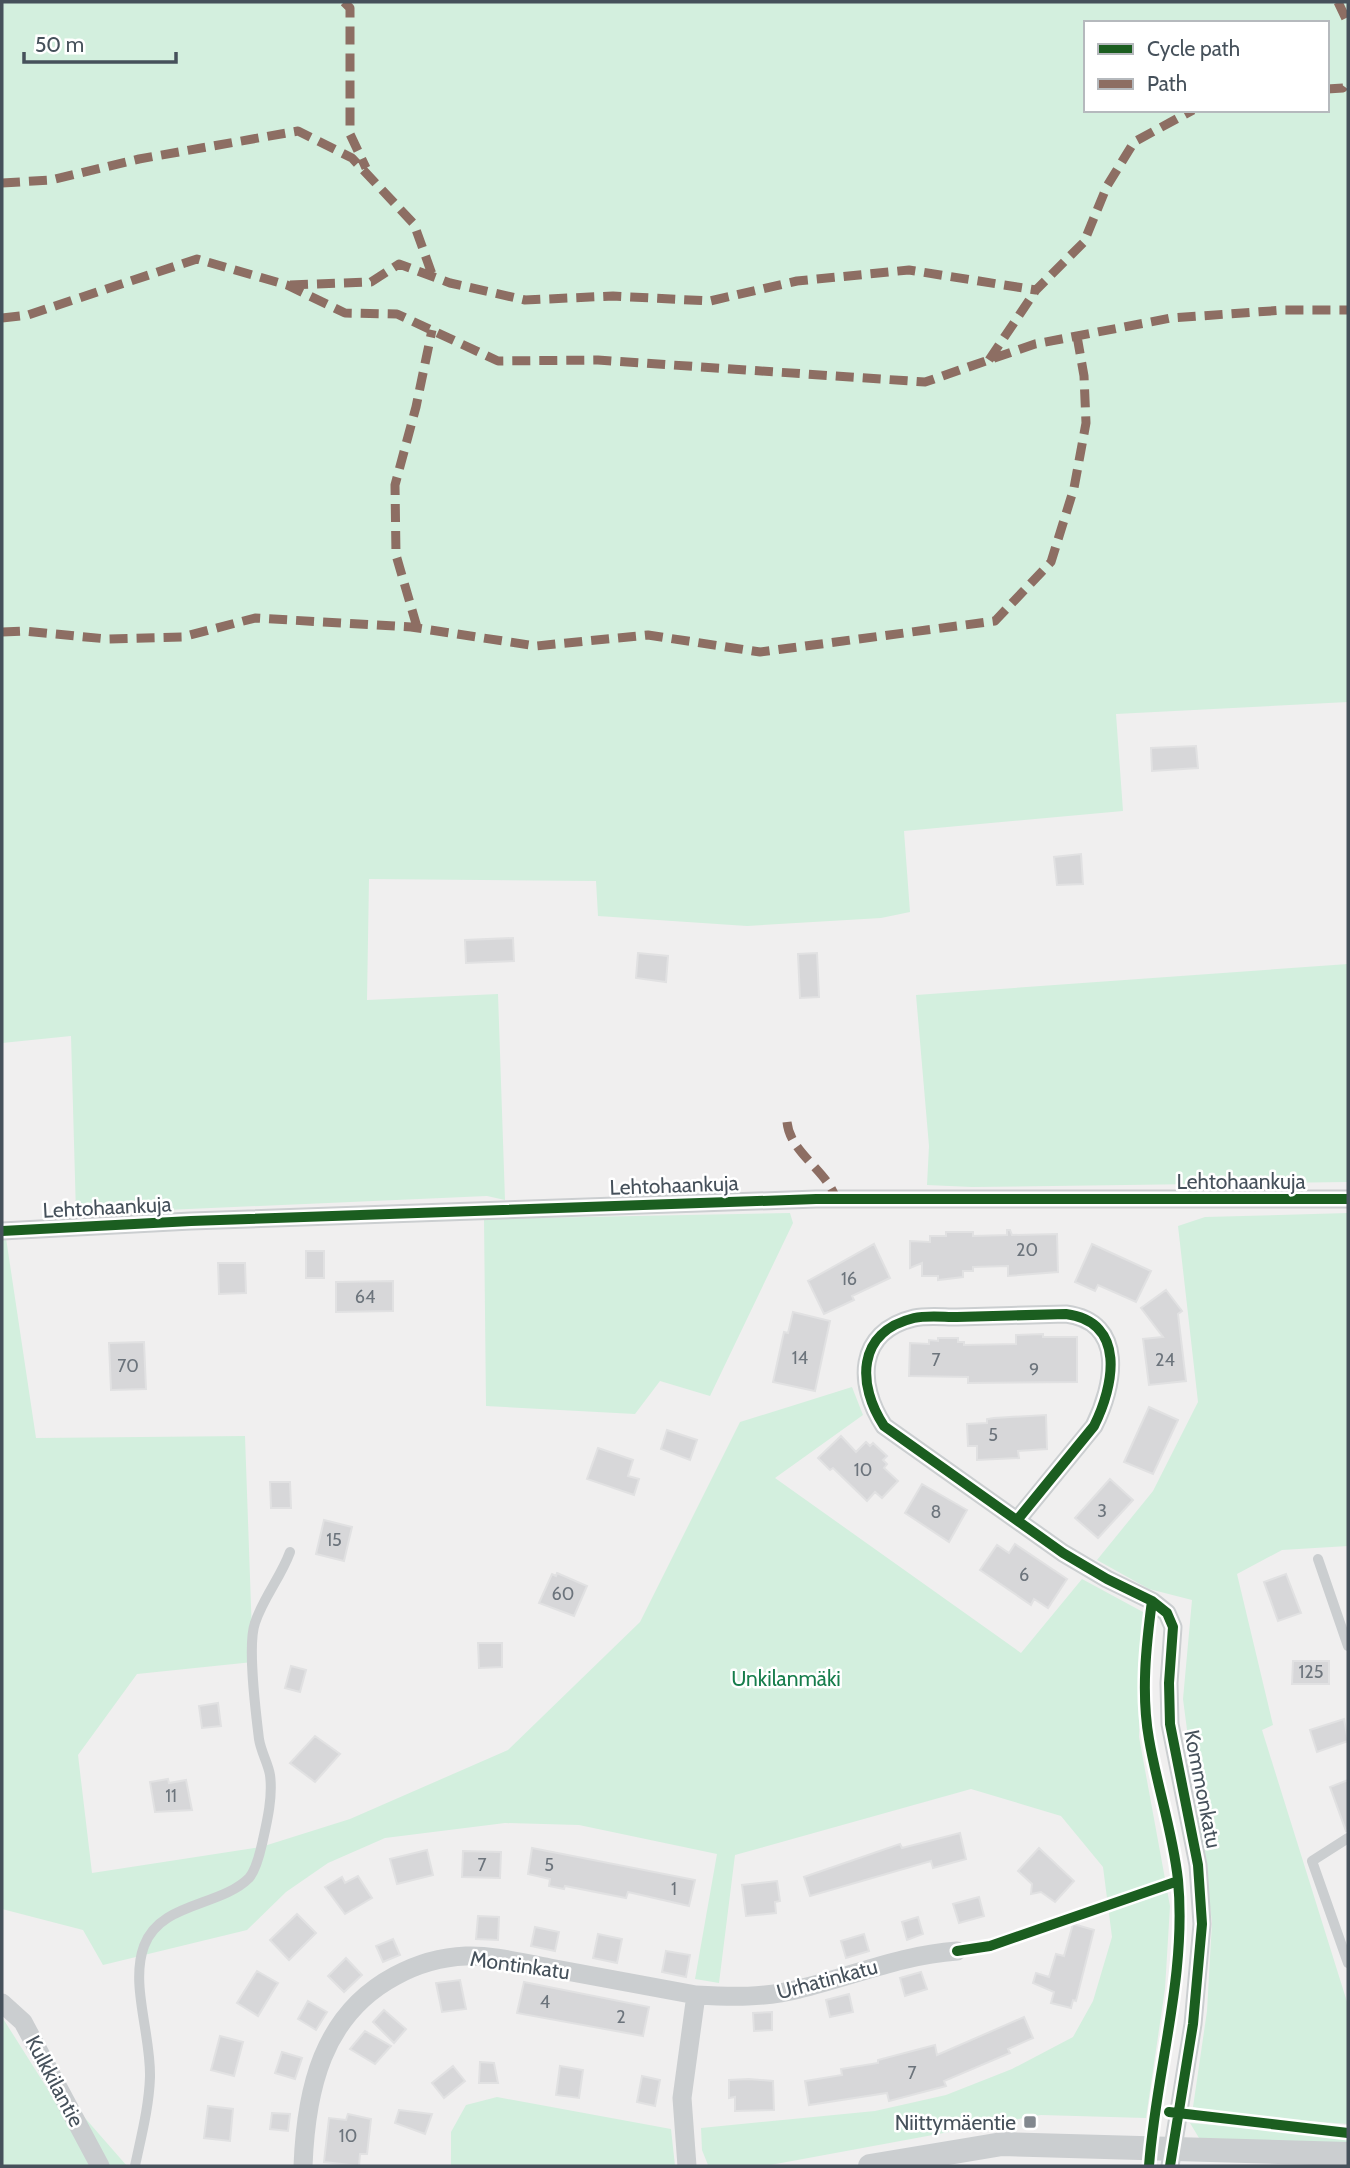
<svg xmlns="http://www.w3.org/2000/svg" width="1350" height="2168" viewBox="0 0 1350 2168" font-family="Cabin,sans-serif">
<rect width="100%" height="100%" fill="#f0efef"/>
<!-- green -->
<path fill="#d3efde" fill-rule="evenodd" d="M2,2h1346v700l-232,12 7,97 -219,20 6,81 -29,6 -134,8 -149,-10 -2,-35 -227,-2 -2,121 131,-6 7,206 -18,-4 -411,18 -5,-178 -69,7zM1086,23h241v87h-241z
M1348,964v218l-376,5 -45,-2 2,-39 -13,-151z
M790,1213l3,10 -83,173 -50,-15 -25,33 -149,-8 -2,-187z
M1348,1213v333l-66,4 -45,24 36,151 -11,5 86,275v119l-123,-9 -32,-8 14,-96 5,-89 -29,-223 9,-99 -43,-11 -52,-29 56,-69 45,-89 -20,-176 27,-9z
M2,1238h4l30,200 209,-2 8,226 -116,12 -59,81 14,118 169,-26 89,-28 158,-69 132,-128 100,-200 112,-35 11,28 -88,63 246,175 61,-74 61,33 -4,125 31,169 -5,83 -19,129 -105,-3 -276,51 -57,-1 -6,-15 -1,-22 174,-17 71,-16 66,-26 61,-32 20,-36 19,-64 -9,-70 -42,-51 -90,-27 -236,66 -16,128 -24,-4 22,-125 -138,-29 -74,-2 -120,15 -57,25 -42,29 -39,38 -144,35 -20,-35 -81,-21z
M2,2017l57,90 19,3 49,56h-125z
M497,2097l174,32 4,37h-224v-34l15,-27z
M1190,2123l158,13v8l-149,-6z"/>
<!-- building -->
<path fill="#d7d7d9" stroke="#e1e1e2" stroke-width="2" d="M1196,746l2,22 -46,3 -1,-23z
M1081,854l2,30 -26,1 -3,-28z
M513,938l1,23 -48,2 -1,-23z
M638,953l30,3 -2,26 -30,-4z
M817,953l2,44 -19,1 -2,-44z
M1007,1230h3l2,5 45,-1 1,38 -50,4v-10l-35,1v4h-10v6l-25,3v-4h-16v-13l-12,5v-27l20,1v-6h16v-4h27v4l34,-1z
M874,1244l16,34 -38,18 2,4 -30,14 -16,-33z
M1092,1244l59,27 -15,31 -38,-17 -3,6 -20,-9z
M306,1251h18v27h-18z
M218,1263h27l1,30 -27,1z
M393,1281v30l-57,1v-30z
M1166,1290l16,21 -4,3 8,67 -37,4 -6,-46 20,-2 -22,-29z
M793,1312l37,9 -15,70 -42,-9 11,-50 4,1z
M1043,1334v3h34v45l-109,1v-6l-59,-1 1,-33 19,1v-4l9,1v-3h20v4h6v3l52,-1v-9z
M144,1342l2,47 -35,1 -2,-47z
M1149,1407l29,13 -25,54 -29,-12z
M1046,1415l1,34 -29,2 1,7 -42,2v-14h-9l-1,-22 20,-1v-4l7,-1z
M667,1430l30,10 -7,20 -29,-11z
M841,1436l15,16 10,-10 4,4 3,-3 14,13 -4,4 4,4 -3,4 14,13 -16,17 -7,-6 -8,9 -34,-33 -3,2 -12,-12z
M598,1448l35,12 -5,16 11,3 -5,16 -47,-16z
M1110,1479l23,21 -35,38 -23,-20z
M270,1482h20l1,26h-20z
M922,1484l45,26 -18,32 -44,-29z
M324,1520l28,7 -8,34 -28,-7z
M1015,1544l52,35 -19,29 -14,-9 -3,6 -51,-35 17,-25 12,8z
M557,1573l30,13 -13,30 -35,-13 13,-29 4,2z
M1286,1574l15,39 -23,8 -14,-39z
M478,1643h24v24l-23,1z
M1293,1661h36v23h-37z
M291,1666l15,4 -6,22 -15,-4z
M218,1703l3,23 -19,2 -3,-22z
M1344,1719l4,22 -31,11 -7,-22z
M315,1736l25,18 -25,28 -25,-19z
M168,1779l1,4 17,-3 6,30 -37,2 -5,-30z
M1348,1780v50l-2,1 -16,-44z
M960,1833l6,26 -33,9 -2,-7 -121,35 -6,-19 96,-33 2,4z
M532,1848l163,32 -6,26 -61,-14 -2,6 -61,-12 -1,3 -15,-3 1,-7 -22,-5z
M1039,1848l35,33 -19,21 -14,-10 -10,2 1,-10 -14,-13z
M427,1850l6,25 -36,9 -7,-25z
M463,1851l38,1 -1,26 -38,-1z
M358,1876l14,22 -27,16 -20,-27 17,-10 3,6z
M777,1881l3,20 -5,1 1,11 -30,3 -4,-31z
M979,1897l5,19 -25,7 -6,-19z
M297,1914l19,19 -27,27 -19,-20z
M478,1916l21,1 -1,23 -22,-1z
M918,1917l5,17 -16,6 -5,-18z
M1073,1924l21,6 -18,71 -3,-1 -2,8 -20,-5 3,-11 -21,-9 3,-10 13,4 7,-23 8,2z
M535,1927l24,5 -4,19 -24,-5z
M598,1934l24,5 -5,24 -24,-5z
M864,1934l5,17 -23,7 -5,-17z
M393,1939l7,16 -17,7 -7,-16z
M666,1951l24,4 -4,22 -24,-5z
M346,1958l16,17 -18,17 -16,-16z
M257,1971l21,12 -20,33 -21,-13z
M921,1972l6,17 -22,7 -5,-18z
M460,1980l6,29 -24,3 -6,-29z
M524,1982l125,25 -6,29 -126,-23z
M849,1994l4,18 -23,5 -4,-17z
M308,2001l19,11 -11,18 -18,-11z
M384,2010l22,19 -12,14 -21,-21z
M772,2012v18l-18,1 -1,-18z
M1024,2017l9,21 -25,11 2,4 -66,28 2,5 -57,15 -2,-8 -78,12 -4,-24 37,-6 -1,-6 37,-6v-3l57,-15 2,10z
M365,2031l26,15 -16,18 -25,-15z
M220,2036l23,6 -9,34 -23,-6z
M282,2052l20,6 -7,21 -20,-6z
M480,2062l14,1 4,20h-19z
M453,2066l12,15 -21,17 -12,-15z
M560,2066l23,4 -4,28 -23,-3z
M642,2076l18,4 -5,26 -18,-4z
M749,2079l24,2 1,29 -39,1v-14l-6,1v-18z
M208,2106l25,3 -3,32 -26,-3z
M399,2110l33,4 -7,20 -30,-11z
M272,2113l18,1 -2,17 -18,-2z
M348,2114l23,5 -4,35h-7l-1,12 -35,-4 5,-44 17,2z"/>
<g fill="none" stroke-linecap="round" stroke-linejoin="round">
<!-- service -->
<path stroke="#cbced0" stroke-width="10" d="M1318,1559l30,87
M1348,1838l-36,23 36,102
M135,2166c6,-29 14,-59 15,-89 1,-43 -20,-93 -6,-131 16,-44 76,-39 105,-68 6,-7 11,-25 13,-34 5,-22 11,-47 8,-69 -2,-12 -9,-23 -11,-36 -3,-25 -12,-94 -4,-116 8,-25 26,-46 35,-71"/>
<!-- minor -->
<path stroke="#cbced0" stroke-width="19" d="M2,1231l189,-10 625,-22h532
M1018,1519l76,-93c20,-40 33,-104 -28,-112 -36,1 -73,2 -109,3 -14,0 -30,-2 -43,1 -58,14 -57,67 -30,108l179,127 44,26 45,22 15,12 6,14 -4,56 1,41 28,141 4,59 -9,100 -23,142
M696,1995c35,2 69,3 103,-6 54,-13 102,-34 158,-38
M2,2003l21,19 77,144
M303,2166c3,-76 19,-151 92,-190 22,-12 46,-19 71,-20 28,-1 56,7 84,12 49,9 98,18 146,27l-14,103 5,68"/>
<!-- tertiary -->
<path stroke="#cbced0" stroke-width="24" d="M870,2166l132,-22 346,10"/>
<!-- quiet -->
<path stroke="#8d6e63" stroke-width="9" stroke-dasharray="18 9" stroke-linecap="butt" d="M344,2l6,6v126l16,34
M1338,2l10,21
M1327,89l16,-1 5,-7
M2,183l49,-3 88,-21 159,-28 54,27 62,66 19,53
M290,285l81,-3 28,-18 51,19 75,17 88,-4 97,5 87,-20 112,-11 127,20 48,-48 23,-56 27,-44 59,-32
M2,318l26,-3 169,-56 90,26 58,28 52,1 101,47 100,-1 327,22 110,-38 136,-26 114,-8h63
M989,360l47,-70
M417,627l-21,-72 -1,-70 21,-78 16,-77
M2,632l22,-1 83,8 75,-2 73,-19 156,9 125,19 112,-11 112,17 235,-31 56,-59 23,-74 12,-65 -2,-47 -7,-40
M787,1122c3,31 40,48 49,77"/>
<!-- cycleway casing -->
<g stroke="#fff" stroke-width="15">
<path id="cycleway" d="M2,1231l189,-10 625,-22h532
M1018,1519l76,-93c20,-40 33,-104 -28,-112 -36,1 -73,2 -109,3 -14,0 -30,-2 -43,1 -58,14 -57,67 -30,108l179,127 44,26 45,22 15,12 6,14 -4,56 1,41 28,141 4,59 -9,100 -23,142
M957,1951l33,-5 188,-65
M1169,2112l179,21
M1149,2166c7,-95 38,-190 29,-286 -5,-47 -21,-94 -29,-141 -8,-45 -3,-93 3,-138"/>
</g>
<!-- cycleway -->
<use href="#cycleway" stroke="#1b5e20" stroke-width="10"/>
</g>
<!-- markers -->
<rect fill="#82888f" stroke="#fff" stroke-width="2.5" x="1023" y="2115" width="14" height="14" rx="3.5"/>
<g text-anchor="middle" dominant-baseline="central" stroke-width="5" stroke-linejoin="round" paint-order="stroke">
<!-- number labels -->
<g font-size="18" fill="#6c747c">
<text x="1027" y="1250">20</text>
<text x="849" y="1279">16</text>
<text x="365" y="1297">64</text>
<text x="800" y="1358">14</text>
<text x="936" y="1360">7</text>
<text x="1165" y="1360">24</text>
<text x="128" y="1366">70</text>
<text x="1034" y="1370">9</text>
<text x="993" y="1435">5</text>
<text x="863" y="1470">10</text>
<text x="1102" y="1511">3</text>
<text x="936" y="1512">8</text>
<text x="334" y="1540">15</text>
<text x="1024" y="1575">6</text>
<text x="563" y="1594">60</text>
<text x="1311" y="1672">125</text>
<text x="171" y="1796">11</text>
<text x="482" y="1865">7</text>
<text x="549" y="1865">5</text>
<text x="674" y="1889">1</text>
<text x="545" y="2002">4</text>
<text x="621" y="2017">2</text>
<text x="912" y="2073">7</text>
<text x="348" y="2136">10</text>
</g>
<!-- street labels -->
<g font-size="21" fill="#46515b" stroke="#fff">
<text x="1241" y="1181">Lehtohaankuja</text>
<text transform="translate(674 1185) rotate(-2)">Lehtohaankuja</text>
<text transform="translate(107 1207) rotate(-3)">Lehtohaankuja</text>
<text transform="translate(1203 1789) rotate(79)">Kommonkatu</text>
<text transform="translate(520 1965) rotate(8)">Montinkatu</text>
<text transform="translate(827 1979) rotate(-15)">Urhatinkatu</text>
<text transform="translate(55 2081) rotate(62)">Kulkkilantie</text>
</g>
<!-- park labels -->
<g font-size="21" fill="#177d4c" stroke="#fff">
<text x="786" y="1678">Unkilanmäki</text>
</g>
<!-- poi labels -->
<g font-size="21" fill="#46515b" stroke="#fff" text-anchor="end">
<text x="1016" y="2122">Niittymäentie</text>
</g>
</g>
<!-- border -->
<rect width="1350" height="2168" fill="none" stroke="#46515b" stroke-width="7"/>
<!-- legend -->
<rect x="1084" y="21" width="245" height="91" fill="#ffffff" stroke="#b5b9bd" stroke-width="2"/>
<rect x="1098" y="44" width="35" height="10" fill="#1b5e20" stroke="#b5b9bd" stroke-width="2"/>
<text x="1147" y="56" font-size="21" fill="#46515b">Cycle path</text>
<rect x="1098" y="79" width="35" height="10" fill="#8d6e63" stroke="#b5b9bd" stroke-width="2"/>
<text x="1147" y="91" font-size="21" fill="#46515b">Path</text>
<!-- scale -->
<path d="M24 52v10h152v-10" fill="none" stroke="#46515b" stroke-width="3.5"/>
<text x="35" y="52" font-size="21" fill="#46515b" stroke="#ffffff" stroke-width="5" paint-order="stroke">50 m</text>
</svg>
